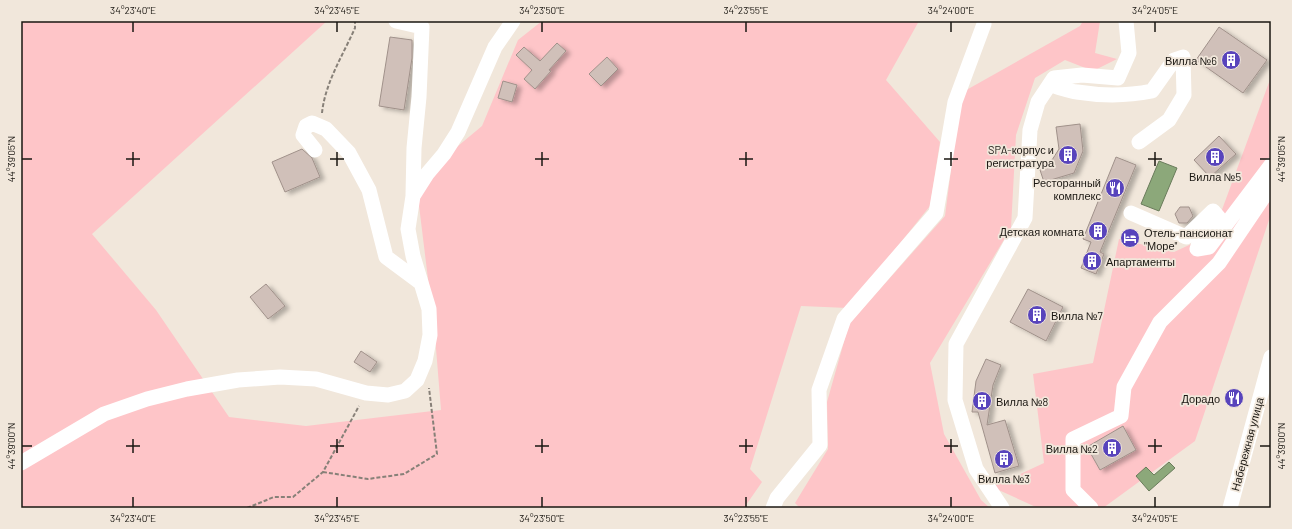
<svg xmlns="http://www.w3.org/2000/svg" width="1292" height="529" viewBox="0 0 1292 529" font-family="Barlow,sans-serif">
<defs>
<filter id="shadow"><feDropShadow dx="4.5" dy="2.5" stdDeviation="2" flood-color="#0004"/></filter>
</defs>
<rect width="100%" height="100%" fill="#f1e7db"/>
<!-- green -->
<path fill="#fec5c8" d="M21,21h306l-235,213 64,76 73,107 77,9 135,-16 -6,-74 -19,-155 66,-55 36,-86 24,-19h377l-33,59 54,62 -10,64 -82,102 -47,-2 -51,163 12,13 -18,26h-723z
M1083,21h17l-5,32 22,6 -24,12 -28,-11 -30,18 -19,57 -5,93 -81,135 14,71 37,66 9,8h-190l-5,-5 33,-54 -1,-47 22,-78 96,-108 16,-123 119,-67z
M1271,77v137l-76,227 -92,67h-65l-46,-21 52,-24 -11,-89 60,-11 26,-124 55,13 39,-18z"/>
<!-- water -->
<path fill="#8ca87a" stroke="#6a7c5b" d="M1159,161l18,7 -18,43 -18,-7z
M1169,462l6,6 -26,23 -13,-15 10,-9 8,8z"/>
<!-- building -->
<path fill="#d0c0b9" stroke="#a0918a" filter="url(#shadow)" d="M1219,27l48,33 -24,33 -47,-33z
M390,37l22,3v18l-8,52 -25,-4z
M557,43l9,8 -17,19 2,1 -16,18 -11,-10 8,-9 -16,-15 8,-8 16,14z
M607,57l11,12 -17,17 -12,-12z
M503,81l14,4 -5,17 -14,-4z
M1080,124l3,27 -9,22 -30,9 -6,-18 14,-4 7,-11 -3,-22z
M1219,136l17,18 -26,23 -16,-17z
M302,149l10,9 8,19 -35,15 -13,-30z
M1116,157l20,8 -36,87 4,2 -8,20 -15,-6 10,-26 -8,-3z
M1180,207h9l4,9 -6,7h-8l-4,-9z
M266,284l19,22 -17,13 -18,-22z
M1028,289l35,18 -17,34 -36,-19z
M361,351l16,11 -7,10 -16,-10z
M986,359l15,6 -8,20 -6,40 18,-5 14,46 -24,7 -17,-61h-6l4,-31z
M1123,426l13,24 -36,20 -13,-23z"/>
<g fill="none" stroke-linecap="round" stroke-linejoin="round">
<!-- path -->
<path stroke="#878078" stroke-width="2" stroke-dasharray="4 2" stroke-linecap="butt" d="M21,22l1,-1
M322,113c3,-30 21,-58 33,-85v-7
M323,472l45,7 36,-5 33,-20 -8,-66
M247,508l27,-11h19l30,-25 36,-66"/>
<!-- minor -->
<path stroke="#fff" stroke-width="15" d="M396,21l26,6 -3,70 -5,51 -1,47
M1050,85c9,2 18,6 27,7 25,4 50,4 75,-1l22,-31 9,-3 1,38 -15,25 -30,22
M315,150l-12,-15 3,-9 6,-3 14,6 23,24 20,37 17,67 35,26
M1131,213l55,24 27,-26 6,7 -19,22 -3,9 12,-2 62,-82
M21,463l83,-49 43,-15 40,-10 51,-9 42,-3 36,2 50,14 22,2 17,-4 12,-11 8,-19 5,-26 -1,-26 -16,-53 -5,-27 5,-33 14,-22 17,-20 14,-22 37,-85 18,-26
M773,508l4,-10 43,-53 -1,-55 25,-71 92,-106 19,-111 29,-78
M1002,508l-26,-39 -21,-69 1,-56 69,-126 5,-88 8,-28 16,-24 28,-3 36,3 11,-25 -3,-32
M1091,508l-18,-18v-51l48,-23 3,-29 36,-65 59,-59 52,-77
M1230,508l41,-151"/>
</g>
<!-- ticks -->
<path fill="none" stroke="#1a1712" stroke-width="1.5" d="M133,22v10M337,22v10M542,22v10M746,22v10M951,22v10M1155,22v10M133,152v14M337,152v14M542,152v14M746,152v14M951,152v14M1155,152v14M22,159h10M126,159h14M330,159h14M535,159h14M739,159h14M944,159h14M1148,159h14M1260,159h10M133,439v14M337,439v14M542,439v14M746,439v14M951,439v14M1155,439v14M22,446h10M126,446h14M330,446h14M535,446h14M739,446h14M944,446h14M1148,446h14M1260,446h10M133,497v10M337,497v10M542,497v10M746,497v10M951,497v10M1155,497v10"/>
<!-- icons -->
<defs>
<g id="building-disc" transform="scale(1)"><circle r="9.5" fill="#5844bc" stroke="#f1e7db"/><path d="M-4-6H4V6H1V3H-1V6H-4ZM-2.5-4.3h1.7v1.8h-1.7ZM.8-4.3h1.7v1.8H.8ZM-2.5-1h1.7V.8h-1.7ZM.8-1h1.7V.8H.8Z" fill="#fff"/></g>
<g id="restaurant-disc" transform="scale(1)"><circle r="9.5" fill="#5844bc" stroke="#f1e7db"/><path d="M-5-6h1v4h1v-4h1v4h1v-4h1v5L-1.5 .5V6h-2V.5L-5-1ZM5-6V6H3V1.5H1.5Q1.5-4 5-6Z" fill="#fff"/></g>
<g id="hotel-disc" transform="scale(1)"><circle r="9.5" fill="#5844bc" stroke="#f1e7db"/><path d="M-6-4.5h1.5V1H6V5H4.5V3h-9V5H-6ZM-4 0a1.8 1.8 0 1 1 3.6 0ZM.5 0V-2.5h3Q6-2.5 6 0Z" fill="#fff"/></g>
</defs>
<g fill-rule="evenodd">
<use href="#building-disc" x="1231" y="60"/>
<use href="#building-disc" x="1068" y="155"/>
<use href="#building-disc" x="1215" y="157"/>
<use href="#restaurant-disc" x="1115" y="188"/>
<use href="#building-disc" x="1098" y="231"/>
<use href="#hotel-disc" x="1130" y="238"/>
<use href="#building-disc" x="1092" y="261"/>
<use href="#building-disc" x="1037" y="315"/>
<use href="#restaurant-disc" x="1234" y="398"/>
<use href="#building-disc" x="982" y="401"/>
<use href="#building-disc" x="1112" y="448"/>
<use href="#building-disc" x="1004" y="459"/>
</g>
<g text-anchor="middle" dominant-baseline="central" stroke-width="3.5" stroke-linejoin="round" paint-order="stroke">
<!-- poi labels -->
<g font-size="11" fill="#1a1712" stroke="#f1e7db" text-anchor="end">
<text x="1217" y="60">Вилла №6</text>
<text x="1054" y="149">SPA-корпус и<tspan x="1054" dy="13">регистратура</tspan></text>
<text x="1215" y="176" text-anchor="middle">Вилла №5</text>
<text x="1101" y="182">Ресторанный<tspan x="1101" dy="13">комплекс</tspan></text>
<text x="1084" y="231">Детская комната</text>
<text x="1144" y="232" text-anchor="start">Отель-пансионат<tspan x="1144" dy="13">"Море"</tspan></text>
<text x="1106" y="261" text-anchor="start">Апартаменты</text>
<text x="1051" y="315" text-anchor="start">Вилла №7</text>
<text x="1220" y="398">Дорадо</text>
<text x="996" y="401" text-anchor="start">Вилла №8</text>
<text x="1098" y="448">Вилла №2</text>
<text x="1004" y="478" text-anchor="middle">Вилла №3</text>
</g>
<!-- street labels -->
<g font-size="11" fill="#1a1712" stroke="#f1e7db">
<text transform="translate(1247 444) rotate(-75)">Набережная улица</text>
</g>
</g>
<!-- border -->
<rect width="1292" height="529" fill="none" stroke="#f1e7db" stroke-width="44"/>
<rect x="22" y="22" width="1248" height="485" fill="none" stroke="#1a1712" stroke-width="1.5"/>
<g font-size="10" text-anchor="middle" fill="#1a1712">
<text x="133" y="14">34°23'40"E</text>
<text x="337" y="14">34°23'45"E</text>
<text x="542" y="14">34°23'50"E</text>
<text x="746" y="14">34°23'55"E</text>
<text x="951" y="14">34°24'00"E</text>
<text x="1155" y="14">34°24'05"E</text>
<text transform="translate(11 159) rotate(-90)" y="4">44°39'05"N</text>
<text transform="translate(1281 159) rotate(-90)" y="4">44°39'05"N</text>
<text transform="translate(11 446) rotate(-90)" y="4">44°39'00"N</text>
<text transform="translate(1281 446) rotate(-90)" y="4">44°39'00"N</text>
<text x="133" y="522">34°23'40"E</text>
<text x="337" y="522">34°23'45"E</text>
<text x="542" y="522">34°23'50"E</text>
<text x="746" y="522">34°23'55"E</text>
<text x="951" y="522">34°24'00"E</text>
<text x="1155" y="522">34°24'05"E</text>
</g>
</svg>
